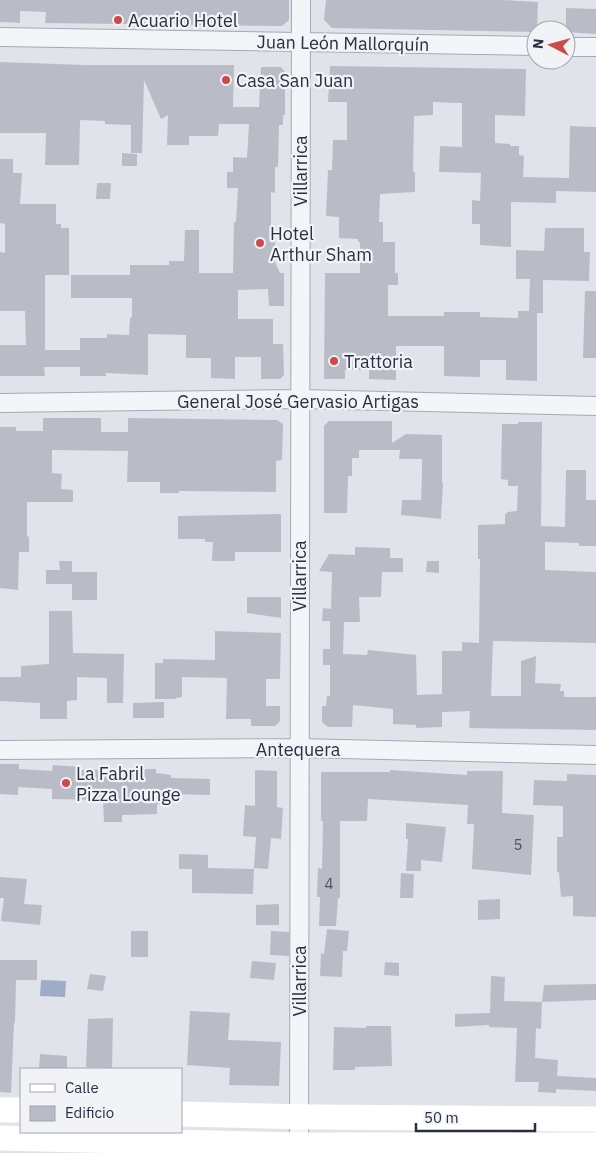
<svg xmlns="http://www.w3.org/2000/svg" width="596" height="1153" viewBox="0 0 596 1153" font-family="'IBM Plex Sans',sans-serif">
<rect width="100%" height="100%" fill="#e1e3ea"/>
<!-- water -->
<path fill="#9dacc9" d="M41,980l25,1 -1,16 -25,-1z"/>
<!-- building -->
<path fill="#b9bcc6" d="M0,0h289v20l-7,6 -237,-3 1,-11 -26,-1v12l-20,-1z
M326,0h177l35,2 -1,28 -1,2 -204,-4 -8,-8z
M566,8l30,1v25l-30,-2z
M0,62l84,3h150l-1,42h26l2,-40h20l4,5v43h-2v10h-4l-1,42h-3v26l-4,-1v44h4v26l5,11h4v33h-15l-1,-17 -30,1v29h35v25h10l1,31 -4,4h-19v-22h-26v22l-24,-1v-20h-25v-23l-38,-1v41l-42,-2v3h-26v-9h-36l1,9h-45v-31h26l-1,-34h-25v-59l5,1v-29l-5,-1v-64h13v14h9l-2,31h36v20h5v4h8v47h-24v75h35v-12h27v-4l22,1 1,-16 2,-3v-18h-61v-23h59v-10h39v-4h15l1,-31h14v43h34l1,-51h2l2,-34h-11v-16h6v-15l14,1 2,-34h-30l-1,12h-29v9h-22l1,-30 -7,4 -17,-39 -2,73h-11v-28l-26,-1v-3l-25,-1 -1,45h-34l1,-32h-46z
M330,66l196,3 -1,47 -30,-1v28l15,1v2h9v9l5,1 -1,21 46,1 1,-52 26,1v65l-40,-1v12l-45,-1v45l-31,-2v-21h-8v-24l8,1 1,-28 -42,-1 1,-26 22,1v-44l-29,-1v13l-19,1 -1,55 2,1v20l-35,2 -1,28h4v20h12v31h3v12h-10v31h56v-4h36v5l38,1v-7h11l1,-32h-14v-29l28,1 1,-23h39v24h6l-1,29 -46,-1v33h-6v68l-31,-1v-20h-26v17l-36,-1v-30h-48v34l-27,-1v-9h-24v9h-21l1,-106h35v-31h-2v-3l-19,-1v-21l-13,-1 2,-46h4l1,-30h14v-38h-19z
M122,153l15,1v12h-15z
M97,183h14l-1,16h-14z
M585,291h11v67h-13z
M43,418h58v14h27v-14l149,2 6,4 -1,36 -6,1v31l-97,-1v2h-19v-11h-33l1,-31 -76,-1v23l10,1 -1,15 12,1v12h-46v34l2,1v15h-10l-1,38 -18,-2v-161h16v4h27z
M329,421h63v22l14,-9 36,1v48h1l-2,36 -40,-4 1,-15h19l1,-27v-14h-23l1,-9h-41v8h-7v18h-4l-1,37h-23v-87z
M518,422h24l-1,104 24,1 1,-57h20v30h10v46h-17v-3l-34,-1v28l51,2v71l-103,-2 -2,55h30v-35l15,-5 -1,27 26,1 -1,7h4v6h32v33l-127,-2 1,-17 -28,1v15l-26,1v-3l-23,-1v-15l-40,-4 -1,22h-24l-6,-5v-16h4l1,-10h3v-31h-7v-16h7v-28h-8l1,-13 8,1 1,-37 -13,-1 10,-17 26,1v-8l35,1v10h13v14h-21l-1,25h-22l1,25h-16l-1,32 24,1 1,-5 48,5 1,40 25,-1v-43h20v-9l17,1 1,-84h-2v-34l27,-1v-10h2v-2l10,-1 1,-25h-10v-6l-7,-1 1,-55h16z
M281,514v38h-46v9h-23l1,-19h-8v-3h-27v-23z
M59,561h13v11h25v28h-25v-16h-26v-14h14z
M427,561h12v12l-13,-1z
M247,597h34v21l-34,-5z
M49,611h23l1,42 51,1 -1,49h-16v-25l-30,-1v23l-10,1v18h-27v-16l-40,-2v-24h21v-11l28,-2z
M215,631l66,2 -1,46h-14v27h14v15l-5,5h-24v-7h-25l1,-41 -45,-1v20l-6,1 -1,1h-20v-36h8v-4l52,1z
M164,702v16h-31v-15z
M0,764h19v5l33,2 1,-6 28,2v3l75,-1v4l15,2v3l39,1v16l-40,-1 -1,11 -12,-1v10l-35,1v7h-18l-1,-22 -51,-1v-10l-34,-2v8l-18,-1z
M255,770l22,1v36l6,1 -2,31 -10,-1 -3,31 -14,-1 2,-31 -13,-1 2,-31 10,1z
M390,770l77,5v-4h36l-1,42 32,2 -3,60 -59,-6 2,-45h-7l1,-19 -100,-6 -1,22h-27v77h-2l-2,28h-17l1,-29h-3l1,-29 4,1 1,-48h-2v-49h69z
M567,774l29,1v142l-23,-1v-20l-12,1 -2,-25h-2v-35h6v-31l-30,-1 1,-25 33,1z
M406,823l40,4 -4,35 -21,-2v11h-15l2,-32h-2z
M179,854l29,1v13l46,1 -1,25 -61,-1v-24h-13z
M401,873l13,1 -1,24h-13z
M0,877l27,2 -3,25 18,1 -2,20 -39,-4 3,-23h-4z
M500,899v20l-22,1v-20z
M279,904v21h-23v-20z
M327,929l22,2 -2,20h-4l-1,26 -22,-1 1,-23 3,1z
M131,931h17v26h-17z
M271,931l18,1v24l-19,-1z
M0,960h37v20h-21l-1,43h-1l-3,70 -11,-1z
M252,961l24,2 -2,17 -24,-2z
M385,962l14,1v13l-15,-1z
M90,974l16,2 -3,15 -16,-2z
M491,976l14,1 -1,24 38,1 -1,27 -5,-1 -1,30 23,2 -1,16 39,2v13l-40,-2v4l-18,-1 1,-10h-24l2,-54 -28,-1v-2l-34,2v-13l35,-1z
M596,984v16l-54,2 2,-17z
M190,1011l40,2 -2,27 53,2 -2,44 -50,-1 1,-17 -43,-3z
M113,1018l-1,50 -26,-1 2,-48z
M366,1026h25l1,40 -37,1v3h-22l1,-43 32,1z
M40,1054l27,2v13h-28z"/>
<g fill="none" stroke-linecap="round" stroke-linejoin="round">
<!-- street casing -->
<g stroke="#a6a9b4" stroke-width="20">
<path id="street" d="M0,37l536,9
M566,47h30
M0,403l300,-4 296,7
M0,750l299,-2 297,7
M299,1153l2,-1153"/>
</g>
<!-- street -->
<use href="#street" stroke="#f4f5f8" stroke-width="18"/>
<!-- secondary -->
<path stroke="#fff" stroke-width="25" d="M0,1110h21
M181,1114l132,3 283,2
M0,1138l299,7h121l28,-3 61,3h87"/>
</g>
<!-- markers -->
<g fill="#cb4b4a" stroke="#f1f3f7" stroke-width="2">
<circle cx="118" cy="20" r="5"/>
<circle cx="226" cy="80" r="5"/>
<circle cx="260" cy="243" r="5"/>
<circle cx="334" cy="361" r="5"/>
<circle cx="66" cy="783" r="5"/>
</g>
<g text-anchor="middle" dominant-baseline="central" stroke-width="4.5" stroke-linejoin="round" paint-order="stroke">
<!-- number labels -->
<g font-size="15" fill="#4e5262">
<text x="518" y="844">5</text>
<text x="329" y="883">4</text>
</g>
<!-- poi labels -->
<g font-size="18" fill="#2a2f41" stroke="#f1f3f7" text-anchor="start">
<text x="128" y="20">Acuario Hotel</text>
<text x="236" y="80">Casa San Juan</text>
<text x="270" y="233">Hotel<tspan x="270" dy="21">Arthur Sham</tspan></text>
<text x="344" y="361">Trattoria</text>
<text x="76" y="773">La Fabril<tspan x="76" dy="21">Pizza Lounge</tspan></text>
</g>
<!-- street labels -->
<g font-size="18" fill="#2a2f41" stroke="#f1f3f7">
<text transform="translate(343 43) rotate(1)">Juan León Mallorquín</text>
<text transform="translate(300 171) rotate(-90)">Villarrica</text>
<text x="298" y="401">General José Gervasio Artigas</text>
<text transform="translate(299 576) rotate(-90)">Villarrica</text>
<text x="298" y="749">Antequera</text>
<text transform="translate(299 981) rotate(-90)">Villarrica</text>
</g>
</g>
<!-- legend -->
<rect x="20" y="1068" width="162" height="65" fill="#f1f3f7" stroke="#a1a5ae"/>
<rect x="30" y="1084" width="25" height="8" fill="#ffffff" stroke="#a1a5ae"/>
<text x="65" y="1093" font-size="15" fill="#2a2f41">Calle</text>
<rect x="30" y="1106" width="25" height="15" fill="#b9bcc6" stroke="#a1a5ae"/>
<text x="65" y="1118" font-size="15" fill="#2a2f41">Edificio</text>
<!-- north arrow -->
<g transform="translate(551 45) rotate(276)"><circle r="24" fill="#f1f3f7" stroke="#a1a5ae"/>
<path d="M0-4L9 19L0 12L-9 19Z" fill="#cb4b4a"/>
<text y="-8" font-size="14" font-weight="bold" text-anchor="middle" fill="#2a2f41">N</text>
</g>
<!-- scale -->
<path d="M416 1123v8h119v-8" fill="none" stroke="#2a2f41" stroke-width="2.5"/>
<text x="424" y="1123" font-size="15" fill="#2a2f41" stroke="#f1f3f7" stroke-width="4" paint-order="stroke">50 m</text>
</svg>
